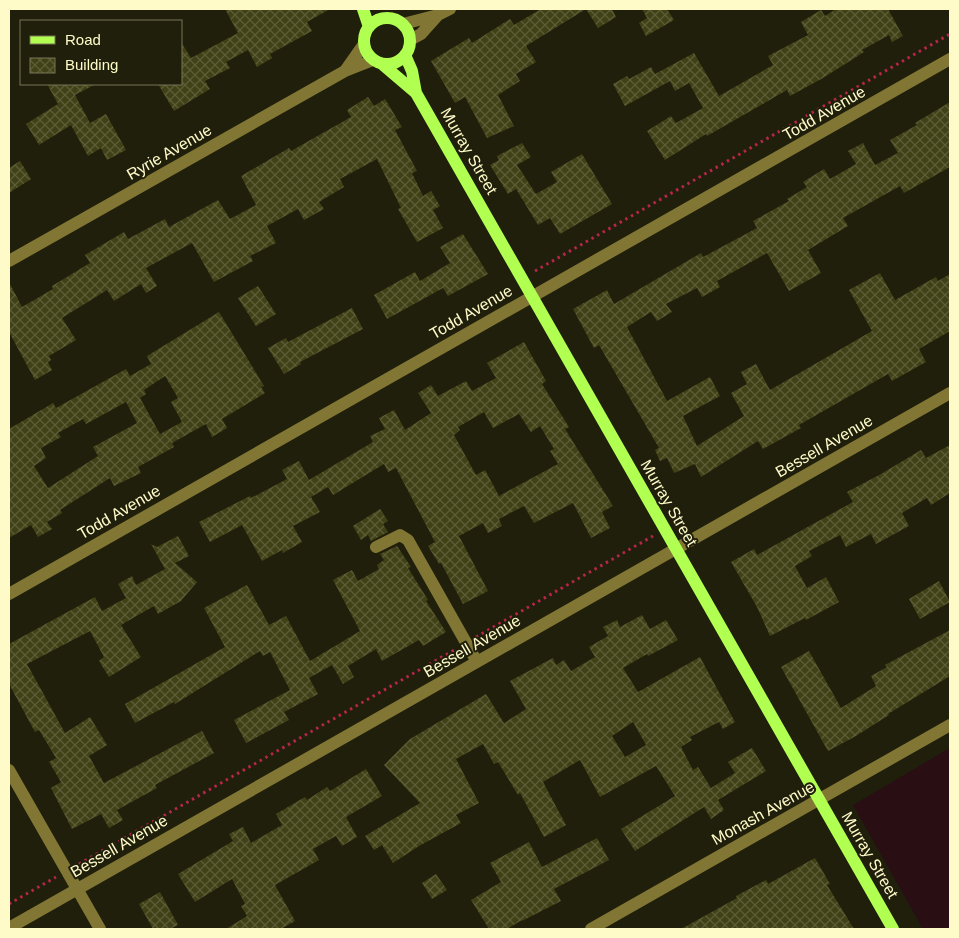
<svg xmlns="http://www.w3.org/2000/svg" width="959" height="938" viewBox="0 0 959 938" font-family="Arial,sans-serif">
<defs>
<pattern id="building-cross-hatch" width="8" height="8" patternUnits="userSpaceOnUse" patternTransform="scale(1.25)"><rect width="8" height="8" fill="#404116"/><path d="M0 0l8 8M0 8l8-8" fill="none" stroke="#5d5d37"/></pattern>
</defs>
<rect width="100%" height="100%" fill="#1f1f0b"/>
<!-- pitch -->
<path fill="#290e14" d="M950,748v181h-27l-70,-124z"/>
<!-- building -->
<path fill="url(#building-cross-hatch)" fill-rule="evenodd" d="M225,9h105l-23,13 5,9 -42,23 2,4 -15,9 -9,-17 -22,12 4,6 -25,13 5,8 -36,22 -16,-27h23v-42l10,16 47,-25z
M541,9h71l4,8 -18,11 -12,-19 -60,37 10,16 -20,12 4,7 -22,14 16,31 -27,12 -22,-41 -10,6 -24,-42 38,-23 3,5 38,-24 4,6z
M642,9h25l7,11 -28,16 -7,-13 8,-5z
M836,9h52l15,27 -11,6 -3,-7 -27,15 2,2 -41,26 -33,18 -3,-6 -80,46 -1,-2 -41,26 -18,-29 24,-15 5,7 27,-15 -14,-25 -14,8 -5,-10 -45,25 -12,-22 14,-8 2,3 22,-12 4,7 39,-21 25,43 54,-31 -5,-9 40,-21 -7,-13 20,-12 4,6z
M47,84h49l-21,11 15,28 16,-9 20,36 -19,10 -6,-12 -13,8 -17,-31 -32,20 -13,-21 32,-20z
M368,97l6,9 11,-7 17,28 -7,3 22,41 -5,2 11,23 8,-5 9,15 -7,4 10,18 -26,14 -19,-33 3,-1 -24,-49 -37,20 4,8 -25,15 5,7 -20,11 -6,-11 -31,17 9,17 -26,13 3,5 -39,21 -22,-39 -46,25 11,18 -11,7 -5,-9 -27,17 -7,-11 -45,28 14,22 -27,16 2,4 -3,2 4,8 -17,10 -26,-48v-50l13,25 31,-18 -1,-3 38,-23 -5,-8 39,-23 4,7 37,-20 4,8 49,-27 12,19 26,-14 -15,-29 48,-28 2,3 60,-34 -4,-7z
M950,102v65l-46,26 -4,-7 -57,32 5,8 -40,24 13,23 -32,18 -22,-38 -50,28 3,6 -18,10 -5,-9 -31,16 6,8 -15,9 -6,-9 -24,15 40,74 43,-24 10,19 -37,20 14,30 47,-30 -13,-23 16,-9 -6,-12 15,-8 14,26 102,-59 -23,-41 31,-17 15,27 41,-23 2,4 12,-7v57l-31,18 7,13 -34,19 -4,-7 -89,51 2,3 -38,21 -5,-8 -57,36 -6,-13 -21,9 -7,-15 -7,3 -5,-11 4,-2 -60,-103 -5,3 -21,-39 34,-19 7,14 87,-51 2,4 54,-29 -4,-7 36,-20 -2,-2 20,-12 -4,-5 21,-13 6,10 26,-15 -8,-13 15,-8 12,22 23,-12 -8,-13 27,-15 -2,-2z
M522,143l9,14 -14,8 19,29 21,-12 -6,-10 31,-18 30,50 -52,30 -10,-16 -12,7 -22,-36 -8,5 -18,-29 9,-5 -2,-4z
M20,161l11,18 -22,14v-25z
M463,234l25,40 -40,22 -5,-8 -56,31 -13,-24 41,-23 5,9 30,-18 -10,-16z
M258,286l18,28 -20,12 -18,-28z
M352,308l11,21 -63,33 1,2 -17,10 -16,-26 18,-10 2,4z
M219,312l45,74 -3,1 4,6 -43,26 5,9 -15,9 -6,-13 -34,19 2,4 -36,20 3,6 -27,13 -4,-8 -50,32 2,3 -15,9 5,7 -14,8 -7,-12 -22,13v-109l44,-26 3,5 70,-39 4,7 21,-12 -4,-8zM165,376l13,22 -7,4 11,20 -22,12 -20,-36 6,-4 -2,-4zM126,402l11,21 -44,24 5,9 -50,32 -14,-22 12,-8 -5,-10 20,-11 -3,-4 25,-14 3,5z
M524,342l22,39 -4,3 27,43 -4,2 48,77 -11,6 8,16 -19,10 -18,-35 -39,20 -10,-17 -25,13 3,7 -14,7 -5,-10 -24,13 29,55 -25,13 -22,-41 -2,1 -11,-18 7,-4 -39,-74 -8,4 -4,-8 -51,31 -5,-8 -17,10 9,15 -27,14 9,16 -19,11 -1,-3 -20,11 -20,-36 -32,17 -11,-20 51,-26 1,2 36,-19 -5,-9 17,-9 10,19 64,-38 -3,-6 15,-7 -6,-11 15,-8 11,20 26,-17 -13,-20 13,-8 7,11 28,-15 6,10 24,-13 -9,-15zM484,412l9,16 26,-14 12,18 9,-6 14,23 -4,2 8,13 -59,32 -14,-26 -9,5 -22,-40 6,-5 -2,-3z
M950,445v48l-19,12 -4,-7 -25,15 7,13 -33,18 -5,-10 -25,13 -6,-12 -31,16 3,5 -17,10 12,22 19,-11 13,25 -33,18 -1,-2 -35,18 -13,-29 -26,-45 23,-13 3,6 96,-53 -6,-10 34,-18 40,-24 5,8z
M380,509l8,12 -5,3 5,8 -17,9 -3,-6 -7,5 -8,-14z
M178,536l11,20 -14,7 22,19 -16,19 -23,13 -4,-8 -33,19 20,32 -32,20 -10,-16 5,-4 -14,-26 -63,33 38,69 25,-16 17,28 -18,11 15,27 98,-52 12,22 -59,32 2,3 -40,22 6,10 -14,8 -8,-14 -29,15 -21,-41 10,-6 -12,-20 7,-4 -17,-28 -4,2 -26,-48v-40l86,-47 7,14 24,-13 -8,-14 14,-8 4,9 29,-16 -14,-25 6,3z
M397,546l14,21 -3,1 20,32 -2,1 20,31 -23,14 -4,-6 -37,21 -6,-12 -28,17 6,11 -11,7 -11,-19 -23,13 9,16 -34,18 5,8 -43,23 -12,-23 56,-30 -20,-38 -7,4 -3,-5 -85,53 -1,-2 -39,21 -10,-19 100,-57 -21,-39 43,-23 22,40 17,-9 24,45 50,-30 -27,-51 19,-10 6,11 21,-12 -2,-4 7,-5 -4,-6z
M939,581l11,21 -30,17 -11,-20z
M642,615l8,14 16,-9 12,20 -30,16 -1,-2 -24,14 15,24 62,-35 35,65 -12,7 -4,-7 -29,15 2,3 -11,7 12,23 5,-3 13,21 24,-15 -7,-11 24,-14 14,23 -48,29 6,10 -13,9 -7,-12 -69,44 -14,-22 54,-33 -19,-30 -56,31 -20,-37 -37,22 23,43 -22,12 -24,-44 -2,2 -20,-33 -4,2 -11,-20 -27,15 23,44 -23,12 5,8 -42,23 -26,17 -11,-18 -8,5 -9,-14 55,-33 -36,-38 26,-26 76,-45 18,29 22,-14 -16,-28 43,-23 3,7 8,-5 7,11 24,-14 -6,-10 19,-11 -5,-9 14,-7 3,7zM633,722l13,23 -21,12 -13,-21z
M950,630v46l-62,38 1,1 -33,21 -28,15 -47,-84 28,-16 32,57 35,-22 -5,-10 16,-9 -2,-2z
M366,769l16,27 -36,21 11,20 -15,9 -6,-10 -23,13 6,11 -44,25 20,36 -14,8h-55l21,-13 -6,-10 4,-2 -13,-25 -37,23 -17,-28 55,-33 -4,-7 14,-7 8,16 31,-18 -6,-11 29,-17 2,3 20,-13 3,4z
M597,838l12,22 -55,29 7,12 -39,20v-1l-15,9h-18l-18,-29 30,-18 -11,-19 39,-21 13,25z
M815,858l15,26 -3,1 27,44h-173l56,-31 -1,-2 30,-16 2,4z
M436,874l11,16 -15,9 -10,-16z
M160,892l18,33 -8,4h-17l-14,-25z"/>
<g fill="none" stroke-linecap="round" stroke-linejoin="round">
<!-- path -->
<path stroke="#b62649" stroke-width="3" stroke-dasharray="2.5 4" stroke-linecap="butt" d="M535,271l415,-237
M476,637l177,-101
M79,864l377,-215
M9,904l47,-27"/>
<!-- minor -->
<path stroke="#817633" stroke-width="12" d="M403,24l35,-9 12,-6
M410,40l11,-6 17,-19
M345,71l19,-27
M9,261l336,-190 28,-11
M376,547l24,-12 8,5 69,122
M9,594l941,-535
M9,770l91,159
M9,928l941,-535
M591,929l359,-204"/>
<!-- major -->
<path stroke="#b1ff50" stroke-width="12" d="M363,9l6,18
M364 41a23 23 0 1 1 46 0a23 23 0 1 1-46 0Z
M405,55l7,16 4,22 477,836
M382,64l34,29"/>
</g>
<g text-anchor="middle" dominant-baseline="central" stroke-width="4" stroke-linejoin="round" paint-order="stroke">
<!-- street labels -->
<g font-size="16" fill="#fffbc9" stroke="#1f1f0b">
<text transform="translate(824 113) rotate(-30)">Todd Avenue</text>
<text transform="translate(469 151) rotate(60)">Murray Street</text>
<text transform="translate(169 152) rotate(-30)">Ryrie Avenue</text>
<text transform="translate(471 312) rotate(-30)">Todd Avenue</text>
<text transform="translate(824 446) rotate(-30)">Bessell Avenue</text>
<text transform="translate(669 503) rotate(60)">Murray Street</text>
<text transform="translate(119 512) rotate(-30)">Todd Avenue</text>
<text transform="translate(472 646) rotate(-30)">Bessell Avenue</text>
<text transform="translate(763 813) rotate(-29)">Monash Avenue</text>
<text transform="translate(119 846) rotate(-30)">Bessell Avenue</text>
<text transform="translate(870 855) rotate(60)">Murray Street</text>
</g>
</g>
<!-- border -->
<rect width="959" height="938" fill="none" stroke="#fffbc9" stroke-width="20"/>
<!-- legend -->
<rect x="20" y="20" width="162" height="65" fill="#1f1f0b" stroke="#797757"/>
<rect x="30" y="36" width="25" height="8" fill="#b1ff50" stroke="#797757"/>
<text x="65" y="45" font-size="15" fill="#fffbc9">Road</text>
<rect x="30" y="58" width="25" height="15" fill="url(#building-cross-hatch)" stroke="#797757"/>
<text x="65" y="70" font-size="15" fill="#fffbc9">Building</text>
</svg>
